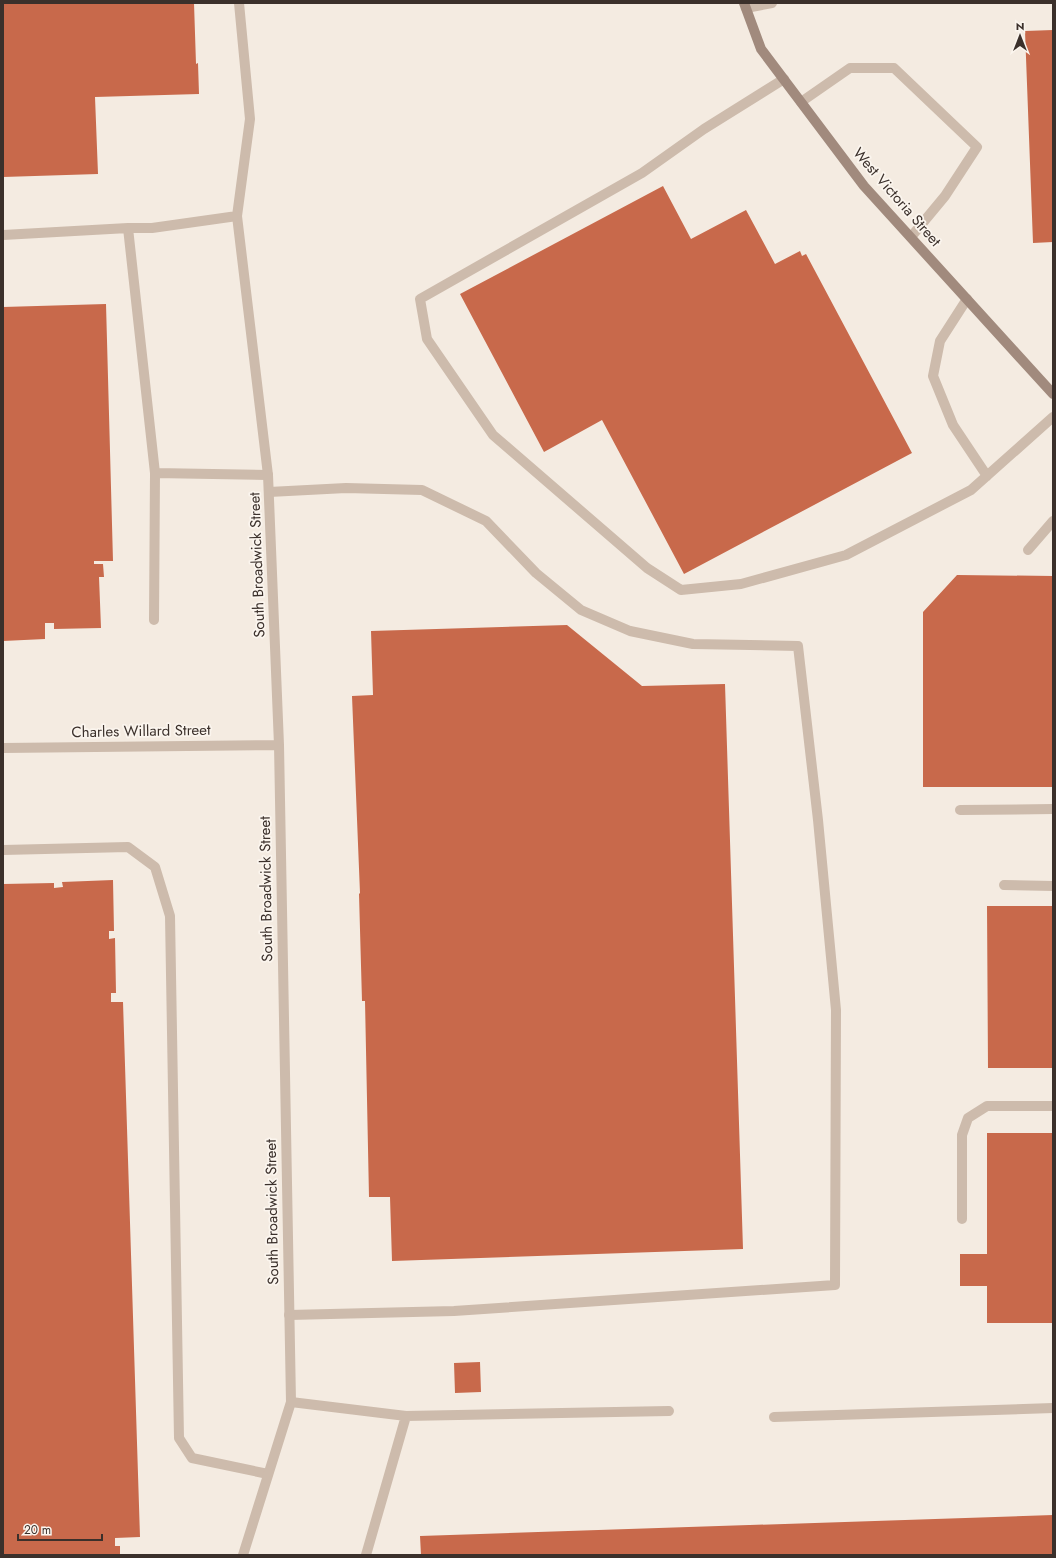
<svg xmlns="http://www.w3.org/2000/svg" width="1056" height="1558" viewBox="0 0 1056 1558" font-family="Jost,sans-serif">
<rect width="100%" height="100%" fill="#f4ebe1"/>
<!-- building -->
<path fill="#c8694b" d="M3,3h191l2,61 2,-1 1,31 -104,3 3,77 -95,3z
M1053,30v212l-20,1 -8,-212z
M663,186l28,53 55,-29 29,54 25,-13 2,5 4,-2 106,199 -228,121 -82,-154 -58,32 -84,-158z
M106,304l7,257h-19v3h9l1,13h-5l2,51 -47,1v-6h-9v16l-42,2v-334z
M957,575l96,1v211h-130v-175z
M567,625l75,61 83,-2 18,565 -351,12 -2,-64h-21l-4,-196h-3l-3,-107 1,-1 -8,-197 21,-1 -2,-64z
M113,880l1,51h-5v8l6,-1 1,55h-5v9h12l17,535 -25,1v8h5v9h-117v-671l51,-1v5l9,-1 -1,-5z
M987,906h66v162h-65z
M987,1133h66v190h-66v-37h-27v-32h27z
M480,1362l1,30 -26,1 -1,-30z
M1053,1515v40h-632l-1,-19z"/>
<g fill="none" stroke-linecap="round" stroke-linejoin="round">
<!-- lane -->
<path stroke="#cdbbac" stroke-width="10" d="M746,8l26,-5
M784,79l-80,50 -62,44 -222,126 7,40 66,96 154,133 34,22 60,-6 105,-29 125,-65 82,-73
M801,102l49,-34h44l83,79 -32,49 -34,41
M128,228h24l85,-12 13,-97 -11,-116
M3,235l125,-7 27,245 113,2
M967,299l-27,42 -7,35 20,49 34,51
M269,492l77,-4 76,2 64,31 50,52 45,37 49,21 63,13 105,2 20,174 18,190 -1,275 -381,26 -165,4
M1028,550l25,-29
M154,620l1,-147
M960,810l93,-1
M3,850l125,-3 27,20 15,49 9,522 13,20 76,16
M1004,885l49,1
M962,1219v-84l6,-17 19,-12h66
M291,1402l115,14 -40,139
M406,1416l263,-5
M774,1417l279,-9"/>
<!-- street -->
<path stroke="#cdbbac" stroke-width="10" d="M237,216l31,259 11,270 12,657 -48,153
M3,748l276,-3"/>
<!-- secondary -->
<path stroke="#a18a7d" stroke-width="10" d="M744,3l17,46 103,137 189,208"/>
</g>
<g text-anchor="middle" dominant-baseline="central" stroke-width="3.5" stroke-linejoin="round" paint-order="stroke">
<!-- street labels -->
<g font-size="15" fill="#3b302b" stroke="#fbf5ee">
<text transform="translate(897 197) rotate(49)">West Victoria Street</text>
<text transform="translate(257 565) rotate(-92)">South Broadwick Street</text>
<text transform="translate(141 731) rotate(-1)">Charles Willard Street</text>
<text transform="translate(266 889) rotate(-91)">South Broadwick Street</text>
<text transform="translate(272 1212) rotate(-91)">South Broadwick Street</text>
</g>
</g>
<!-- border -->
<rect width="1056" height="1558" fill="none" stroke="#3b302b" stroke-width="8"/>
<!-- north arrow -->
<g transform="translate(1020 36)" stroke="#fbf5ee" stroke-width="3" paint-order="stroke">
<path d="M0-3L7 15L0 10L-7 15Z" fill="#3b302b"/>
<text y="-6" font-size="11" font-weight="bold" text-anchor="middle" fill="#3b302b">N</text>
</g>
<!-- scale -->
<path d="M18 1534v6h84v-6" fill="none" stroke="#3b302b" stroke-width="2"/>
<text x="24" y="1534" font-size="12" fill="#3b302b" stroke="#fbf5ee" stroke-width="3" paint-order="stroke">20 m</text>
</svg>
